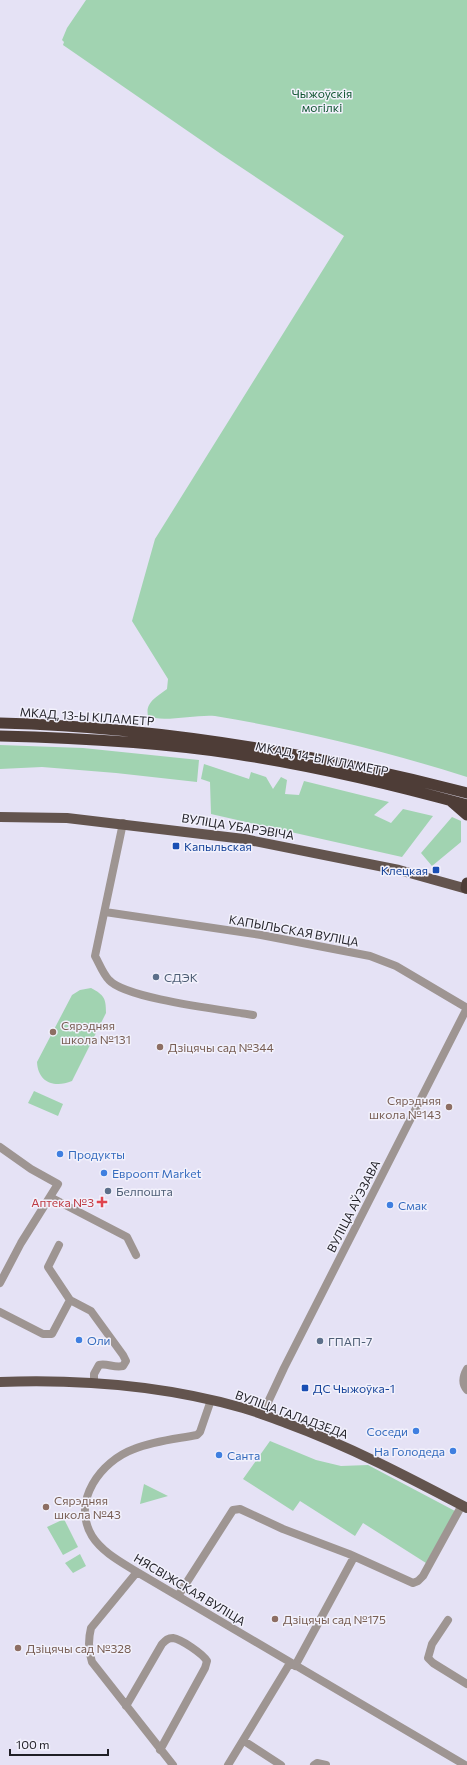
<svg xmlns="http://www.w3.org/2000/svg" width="467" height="1765" viewBox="0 0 467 1765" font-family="Commissioner,sans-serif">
<rect width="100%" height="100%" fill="#e5e2f5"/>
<!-- green -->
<path fill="#a1d3b1" d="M86,0h381v777c-82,-26 -167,-47 -252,-61 -18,-2 -53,7 -67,0 -3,-14 9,-19 19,-27l1,-10 -36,-58 23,-82 189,-303 -123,-82 -158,-109 1,-3 -2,-2 5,-12z
M0,745l83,3 116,12 -2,22 -81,-9 -74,-6 -42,2z
M204,764l45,15 2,-7 15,5 7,12 8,-12 6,3 -2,14 14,1 5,-14 85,21 -15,13 17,8 12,-14 30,7 -31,41 -191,-43 -1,-32 -9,-3z
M452,817l9,4v21l-29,24 -11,-13z
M91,988c13,7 15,10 15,25l-34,68c-17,7 -34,2 -35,-19l35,-67 8,-5z
M34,1091l29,13 -5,12 -30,-13z
M270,1441l46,19 25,6 27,-1 87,46 -29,52 -63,-40 -8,13 -55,-35 -7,10 -50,-32z
M144,1484l24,12 -28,8z
M64,1519l14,28 -15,8 -16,-28z
M80,1554l6,12 -13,7 -8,-10z"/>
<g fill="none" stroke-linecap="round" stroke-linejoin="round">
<!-- minor -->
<path stroke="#9e9592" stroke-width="8" d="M123,823l-28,133c4,7 8,18 14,24 17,19 116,30 144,35
M105,912l156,23 109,21 26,10 71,42
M0,1147l31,22 27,15 -37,59 -21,40
M50,1197l77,40 9,18
M59,1245l-11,22 22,33 21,11 32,44 3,6 -3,5c-9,2 -16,-3 -24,-1l-5,9v10
M0,1312l43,22h9l18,-34
M467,1369c-4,7 -6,14 0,21
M211,1400l-11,32 -3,3c-21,4 -43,6 -63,14 -33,12 -63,52 -42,87 10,16 29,26 45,36l328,193
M262,1415l22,-47 183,-360
M137,1572l-46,56c-3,12 -3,22 1,34l81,103
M178,1596l55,-86 7,-1 43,20 66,25 64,29 5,-2 5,-5 39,-71
M448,1620l-16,24 -4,14 5,5 34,21
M295,1666l59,-109
M126,1706l36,-62c4,-4 6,-6 11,-6 8,1 30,16 34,23l-2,7 -45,82
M244,1741l37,24
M228,1765l62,-102
M314,1765l3,-2 9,2"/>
<!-- major -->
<path stroke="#63544e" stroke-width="10" d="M0,817l67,1 177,21 155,31 68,19
M0,1382c81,-3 165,4 243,26 15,4 29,10 43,15 63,23 122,54 181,85"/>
<!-- highway -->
<path stroke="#4e3d37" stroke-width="11" d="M0,723c158,4 314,30 467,70
M0,736c79,2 158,6 236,18 78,12 155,30 231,51
M452,802l15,13
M466,888l1,-5"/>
</g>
<!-- markers -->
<g fill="#1a4fb4" stroke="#f2f1fc" stroke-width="1.5">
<rect x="172" y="842" width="8" height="8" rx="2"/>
<rect x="432" y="866" width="8" height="8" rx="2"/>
<rect x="301" y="1384" width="8" height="8" rx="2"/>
</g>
<g fill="#5c6f8a" stroke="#f2f1fc" stroke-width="1.5">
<circle cx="156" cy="977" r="4"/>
<circle cx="108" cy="1191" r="4"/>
<circle cx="320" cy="1341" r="4"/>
</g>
<g fill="#8d6e63" stroke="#f2f1fc" stroke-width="1.5">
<circle cx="53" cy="1032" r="4"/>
<circle cx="160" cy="1047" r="4"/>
<circle cx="449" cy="1107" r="4"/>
<circle cx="46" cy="1507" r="4"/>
<circle cx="275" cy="1619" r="4"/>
<circle cx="18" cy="1648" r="4"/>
</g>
<g fill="#3f7fe0" stroke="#f2f1fc" stroke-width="1.5">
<circle cx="60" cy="1154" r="4"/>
<circle cx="104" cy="1173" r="4"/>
<circle cx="390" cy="1205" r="4"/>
<circle cx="79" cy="1340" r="4"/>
<circle cx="416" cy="1431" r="4"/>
<circle cx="453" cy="1451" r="4"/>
<circle cx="219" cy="1455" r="4"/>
</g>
<path fill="#e0444e" stroke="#f2f1fc" stroke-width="1.5" d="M100 1196h4v4h4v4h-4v4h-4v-4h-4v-4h4z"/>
<g text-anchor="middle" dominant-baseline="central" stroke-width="3" stroke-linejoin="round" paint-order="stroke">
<!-- park labels -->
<g font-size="12" fill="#0d532f" stroke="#f2f1fc">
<text x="322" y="93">Чыжоўскія<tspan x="322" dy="14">могілкі</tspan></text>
</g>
<!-- street labels -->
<g font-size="12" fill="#201f26" stroke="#f2f1fc">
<text transform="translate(87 716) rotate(4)">МКАД, 13-Ы КІЛАМЕТР</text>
<text transform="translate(322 758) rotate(11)">МКАД, 14-Ы КІЛАМЕТР</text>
<text transform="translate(238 826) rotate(9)">ВУЛІЦА УБАРЭВІЧА</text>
<text transform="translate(294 930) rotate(10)">КАПЫЛЬСКАЯ ВУЛІЦА</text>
<text transform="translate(353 1206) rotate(-63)">ВУЛІЦА АЎЭЗАВА</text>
<text transform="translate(292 1414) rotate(20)">ВУЛІЦА ГАЛАДЗЕДА</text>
<text transform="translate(190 1589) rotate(31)">НЯСВІЖСКАЯ ВУЛІЦА</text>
</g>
<!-- transit labels -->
<g font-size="12" fill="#164399" stroke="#f2f1fc" text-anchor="start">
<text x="184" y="846">Капыльская</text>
<text x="428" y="870" text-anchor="end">Клецкая</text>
<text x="313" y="1388">ДС Чыжоўка-1</text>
</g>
<!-- service labels -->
<g font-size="12" fill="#4e5e75" stroke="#f2f1fc" text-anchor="start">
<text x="164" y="977">СДЭК</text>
<text x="116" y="1191">Белпошта</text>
<text x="328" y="1341">ГПАП-7</text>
</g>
<!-- education labels -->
<g font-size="12" fill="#785e54" stroke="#f2f1fc" text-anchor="start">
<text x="61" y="1025">Сярэдняя<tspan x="61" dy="14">школа №131</tspan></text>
<text x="168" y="1047">Дзіцячы сад №344</text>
<text x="441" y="1100" text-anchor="end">Сярэдняя<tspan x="441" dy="14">школа №143</tspan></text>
<text x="54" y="1500">Сярэдняя<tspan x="54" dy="14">школа №43</tspan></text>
<text x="283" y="1619">Дзіцячы сад №175</text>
<text x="26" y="1648">Дзіцячы сад №328</text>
</g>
<!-- shop labels -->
<g font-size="12" fill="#366cbe" stroke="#f2f1fc" text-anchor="start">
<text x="68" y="1154">Продукты</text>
<text x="112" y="1173">Евроопт Market</text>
<text x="398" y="1205">Смак</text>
<text x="87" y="1340">Оли</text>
<text x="408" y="1431" text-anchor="end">Соседи</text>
<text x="445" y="1451" text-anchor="end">На Голодеда</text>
<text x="227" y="1455">Санта</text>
</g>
<!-- health labels -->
<g font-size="12" fill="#be3a42" stroke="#f2f1fc" text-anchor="end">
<text x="94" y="1202">Аптека №3</text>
</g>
</g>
<!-- scale -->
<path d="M10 1749v6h98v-6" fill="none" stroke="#201f26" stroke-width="2"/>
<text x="16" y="1749" font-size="12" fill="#201f26" stroke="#f2f1fc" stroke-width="3" paint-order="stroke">100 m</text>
</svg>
